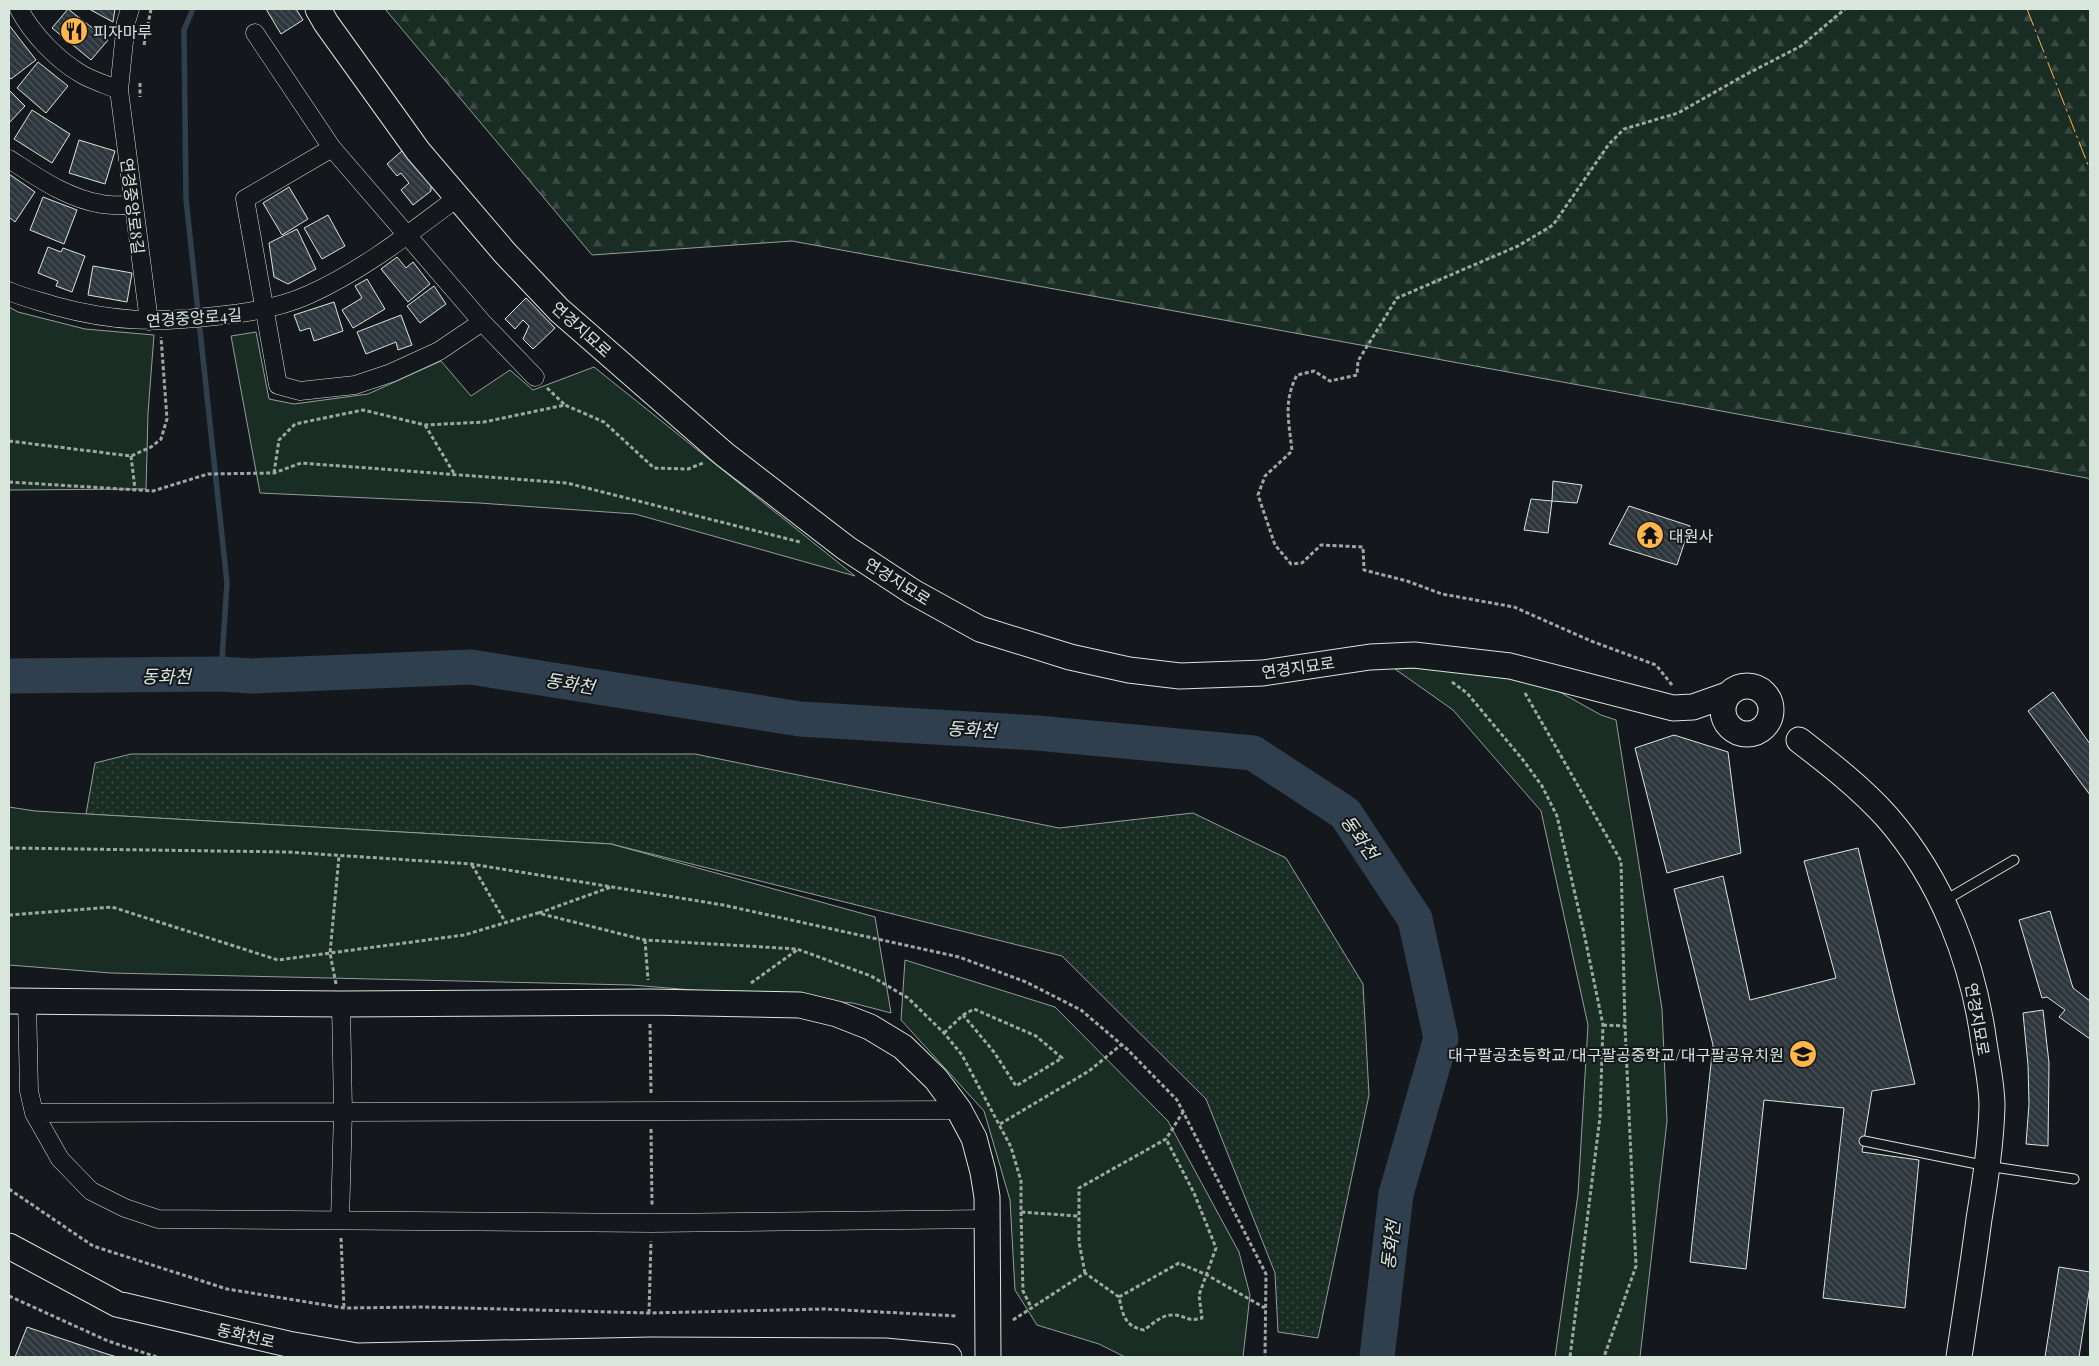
<svg xmlns="http://www.w3.org/2000/svg" width="2099" height="1366" viewBox="0 0 2099 1366" font-family="'Playfair Display','Noto Sans KR',serif">
<defs>
<pattern id="grass-dots" width="8" height="8" patternUnits="userSpaceOnUse" patternTransform="scale(1.25)"><rect width="8" height="8" fill="#1a2d24"/><path d="M2 2h.1M6 6h.1" fill="none" stroke="#3b4b43" stroke-width="1.8" stroke-linecap="round"/></pattern>
<pattern id="forest-firs" width="22" height="20" patternUnits="userSpaceOnUse" patternTransform="scale(1.25)"><rect width="22" height="20" fill="#1a2d24"/><path d="M5 1l3.5 6h-7zM16 11l3.5 6h-7z" fill="#3b4b43"/></pattern>
<pattern id="building-back-hatch" width="6" height="6" patternUnits="userSpaceOnUse" patternTransform="scale(1.25)"><rect width="6" height="6" fill="#2c363c"/><path d="M-1 5l2 2M0 0l6 6M5-1l2 2" fill="none" stroke="#4a5358"/></pattern>
</defs>
<rect width="100%" height="100%" fill="#14181c"/>
<!-- grass -->
<path fill="url(#grass-dots)" stroke="#939e99" d="M131,754h564l364,74 134,-15 93,45 77,126 6,111 -51,243 -40,-6 -3,-59 -69,-174 -144,-143 -451,-112 -525,-30 9,-51z"/>
<!-- forest -->
<path fill="url(#forest-firs)" stroke="#939e99" d="M385,9h1705v471l-3,-2 -1295,-237 -200,14z"/>
<!-- park -->
<path fill="#1a2d24" stroke="#939e99" d="M9,307l9,5 67,17 69,6 -6,78 -2,76 -137,1z
M256,332l13,67 25,5 74,-10 73,-33 30,35 39,-26 23,20 61,-23 261,209 -220,-62 -156,-11 -219,-10 -29,-157z
M1458,666l80,14 63,35 15,5 46,289 5,112 -27,236h-85l23,-163 10,-169 -47,-214 -88,-101 -58,-41z
M9,807l26,4 576,33 264,73 16,96 -38,-10 -222,-18 -520,-12 -102,-8z
M905,960l150,47 113,114 71,131 11,43 -7,62h-118l-26,-13 -62,-19 -22,-35 -5,-90 -26,-89 -83,-91z"/>
<g fill="none" stroke-linecap="round" stroke-linejoin="round">
<!-- stream -->
<path stroke="#2f3f4d" stroke-width="5.5" d="M193,9l-9,21 2,169 41,384 -6,91"/>
<!-- river -->
<path stroke="#2f3f4d" stroke-width="35" d="M9,676l212,-2 30,2 220,-9 329,52 237,14 216,20 92,60 70,106 26,119 -45,156 -19,163"/>
</g>
<!-- building -->
<path fill="url(#building-back-hatch)" stroke="#d8e6dc" d="M68,9l40,31 -17,20 -39,-32z
M89,9h26l-2,13z
M266,9h30l7,11 -22,14z
M9,25l27,35 -25,19 -2,-2z
M38,62l30,24 -22,27 -29,-25z
M9,90l16,16 -16,17z
M32,110l38,24 -18,29 -38,-24z
M79,140l36,11 -10,33 -36,-11z
M403,150l28,35v6l-18,14 -12,-15 8,-7 -8,-10 -4,3 -10,-12z
M9,174l26,18 -20,30 -6,-5z
M289,187l19,32 -26,16 -19,-32z
M43,197l34,13 -13,34 -34,-14z
M328,215l17,31 -23,13 -18,-31z
M297,229l19,40 -28,15 -14,-7 -5,-34z
M48,247l13,5 2,-4 22,8 -13,36 -16,-6 2,-5 -20,-8z
M397,257l9,11 7,-6 17,22 -22,18 -27,-33z
M93,266l39,7 -5,29 -39,-7z
M367,279l18,30 -32,19 -11,-18 20,-12 -7,-12z
M434,286l12,18 -26,19 -13,-17z
M526,298l29,30 -22,21 -10,-10 6,-13 -6,-6 -8,9 -10,-10z
M334,302l9,29 -29,10 -4,-13 -10,3 -6,-16z
M401,315l11,30 -14,5 -2,-8 -30,12 -9,-22z
M1553,481l29,4 -5,18 -25,-2z
M1531,499l21,2 -4,32 -24,-3z
M1629,506l61,20 -13,39 -68,-21z
M2053,692l37,52v51l-62,-84z
M1674,735l54,17 13,101 -74,20 -32,-125z
M1858,848l57,236 -43,7 -10,61 57,8 -14,148 -82,-10 21,-190 -80,-8 -18,169 -56,-7 23,-217 -39,-156 49,-13 27,124 86,-22 -32,-117z
M2050,911l23,77 17,13v38l-31,-22 6,-7 -18,-13 -5,1 -23,-78z
M2043,1010l6,53 -1,83 -22,-2 3,-40 -1,-39 -5,-52z
M2059,1267l31,5v14l-11,71h-34z
M27,1327l80,27 10,3h-102z"/>
<g fill="none" stroke-linecap="round" stroke-linejoin="round">
<!-- lane casing -->
<g stroke="#d8e6dc" stroke-width="11">
<path id="lane" d="M1944,901l70,-41
M1864,1141l123,25 87,13"/>
</g>
<!-- street casing -->
<g stroke="#d8e6dc" stroke-width="19">
<path id="street" d="M19,9c13,25 39,52 64,66 11,6 24,10 36,15l30,231
M255,33l77,115 150,174 53,55
M119,90l7,-68 4,-13
M332,148l-87,51 33,186 22,6 55,-6 36,-12 48,-22 43,-29
M9,159c28,18 59,40 93,45 10,2 21,1 31,1
M9,291c15,7 31,10 46,15 59,16 102,17 161,10 32,-3 63,-8 92,-21 54,-24 102,-62 149,-97
M27,1000l2,91 5,22 26,46 31,32 34,17 33,11 494,4 335,-4
M34,1113l925,-3
M340,1220l3,-109 -2,-107"/>
</g>
<!-- secondary casing -->
<g stroke="#d8e6dc" stroke-width="27">
<path id="secondary" d="M318,9l8,14 92,128 87,102 54,57 165,144 122,94 67,44 67,37 90,28 59,13 51,6 83,-3 107,-16 44,-2 96,11 163,42 20,-1 34,-12
M1723 710a24 24 0 1 1 48 0a24 24 0 1 1-48 0Z
M1799,740c31,24 62,48 88,77 55,63 86,144 97,226 3,20 8,43 8,63 -1,38 -7,76 -13,113 -6,46 -13,92 -20,138
M9,1001l332,3 309,-2 150,3 37,9 33,13 33,20 33,32 23,31 15,28 9,34 4,25 1,160
M9,1246l108,58 171,40 69,12 294,-6 234,1 64,6"/>
</g>
<!-- path -->
<path stroke="#9da8a2" stroke-width="3" stroke-dasharray="4 2.5" stroke-linecap="butt" d="M144,45l7,-36
M140,83v14
M547,388l18,17
M425,425l30,50
M9,441l122,15 20,-9 10,-8 6,-20 -6,-82
M131,456l4,33
M274,473l5,-33 16,-16 68,-14 62,15 59,-3 81,-17 39,17 50,46 34,1 15,-6
M9,482l144,9 55,-17 66,-1 27,-10 266,20 233,59
M1452,682l15,11 56,67 19,26 15,30 27,117 19,92 -3,92 -30,240
M1672,685l-16,-20 -65,-24 -77,-34 -72,-13 -35,-13 -43,-11 -1,-23 -42,-2 -19,18 -11,1 -16,-19 -17,-50 7,-19 27,-25c-3,-30 -9,-49 5,-76l17,-4 16,10 27,-6 1,-14 39,-63 121,-52 35,-21 56,-81 15,-15 54,-16 67,-38 56,-29 44,-37
M1525,693l96,168 4,165 11,240 -32,91
M9,848l278,4 184,12 252,41 236,52 67,25 55,28 47,40 49,50 89,174 -1,83
M472,865l34,58
M539,913l72,-26
M9,915l103,-8 166,53 186,-25 74,-22 107,27 152,9 74,27 37,22 36,35 18,22 49,92 10,34v31l57,4
M645,940l3,40
M751,983l46,-33
M336,984l-6,-31 9,-97
M650,1024l1,69
M1603,1025l22,1
M944,1033l19,-18 11,-6 62,27 26,22 -46,28 -22,-34 -31,-37
M1000,1124l89,-53 33,-27
M651,1129l1,76
M9,1189l84,57 134,43 117,19 80,-1 225,6 176,-4 132,7
M1021,1212l2,79 8,16
M341,1238l3,70
M1085,1273l-6,-31v-54l87,-49 17,-27
M9,1296l99,45 49,16
M1119,1297l60,-34 28,12 58,33
M649,1313l2,-72
M1013,1320l72,-47 34,24c4,18 5,29 25,33 9,-6 17,-15 28,-15 13,-1 14,8 30,3l-3,-23 17,-47 -22,-55 -28,-54"/>
<!-- lane -->
<use href="#lane" stroke="#14181c" stroke-width="9"/>
<!-- street -->
<use href="#street" stroke="#14181c" stroke-width="18"/>
<!-- secondary -->
<use href="#secondary" stroke="#14181c" stroke-width="25"/>
<!-- power -->
<path stroke="#ffb74d" stroke-width="1" stroke-dasharray="18 4 2.5 4" stroke-linecap="butt" d="M2027,9l63,161"/>
</g>
<!-- icons -->
<defs>
<g id="restaurant-disc" transform="scale(1.4375)"><circle r="9.5" fill="#ffb74d" stroke="#14181c"/><path d="M-5-6h1v4h1v-4h1v4h1v-4h1v5L-1.5 .5V6h-2V.5L-5-1ZM5-6V6H3V1.5H1.5Q1.5-4 5-6Z" fill="#111"/></g>
<g id="temple-disc" transform="scale(1.4375)"><circle r="9.5" fill="#ffb74d" stroke="#14181c"/><path d="M0-6L5-2H3V0L6.5 2.5H4V6H1.5V3h-3V6H-4V2.5H-6.5L-3 0V-2H-5Z" fill="#111"/></g>
<g id="school-disc" transform="scale(1.4375)"><circle r="9.5" fill="#ffb74d" stroke="#14181c"/><path d="M0-5L7-2L0 1L-7-2ZM-4 1L0 2.5L4 1V4Q0 6-4 4Z" fill="#111"/></g>
</defs>
<g fill-rule="evenodd">
<use href="#restaurant-disc" x="74" y="31"/>
<use href="#temple-disc" x="1650" y="535"/>
<use href="#school-disc" x="1803" y="1054"/>
</g>
<g text-anchor="middle" dominant-baseline="central" stroke-width="4" stroke-linejoin="round" paint-order="stroke">
<!-- poi labels -->
<g font-size="16" fill="#d8e6dc" stroke="#14181c" text-anchor="start">
<text x="93" y="31">피자마루</text>
<text x="1669" y="535">대원사</text>
<text x="1784" y="1054" text-anchor="end">대구팔공초등학교/대구팔공중학교/대구팔공유치원</text>
</g>
<!-- street labels -->
<g font-size="16" fill="#d8e6dc" stroke="#14181c">
<text transform="translate(133 206) rotate(83)">연경중앙로8길</text>
<text transform="translate(194 317) rotate(-4)">연경중앙로4길</text>
<text transform="translate(582 329) rotate(42)">연경지묘로</text>
<text transform="translate(898 581) rotate(32)">연경지묘로</text>
<text transform="translate(1298 667) rotate(-8)">연경지묘로</text>
<text transform="translate(1978 1019) rotate(80)">연경지묘로</text>
<text transform="translate(246 1335) rotate(13)">동화천로</text>
</g>
<!-- water labels -->
<g font-size="18" font-style="italic" fill="#d8e6dc" stroke="#14181c">
<text x="166" y="676">동화천</text>
<text transform="translate(570 683) rotate(9)">동화천</text>
<text transform="translate(972 729) rotate(3)">동화천</text>
<text transform="translate(1360 837) rotate(55)">동화천</text>
<text transform="translate(1390 1245) rotate(-83)">동화천</text>
</g>
</g>
<!-- border -->
<rect width="2099" height="1366" fill="none" stroke="#d8e6dc" stroke-width="20"/>
</svg>
